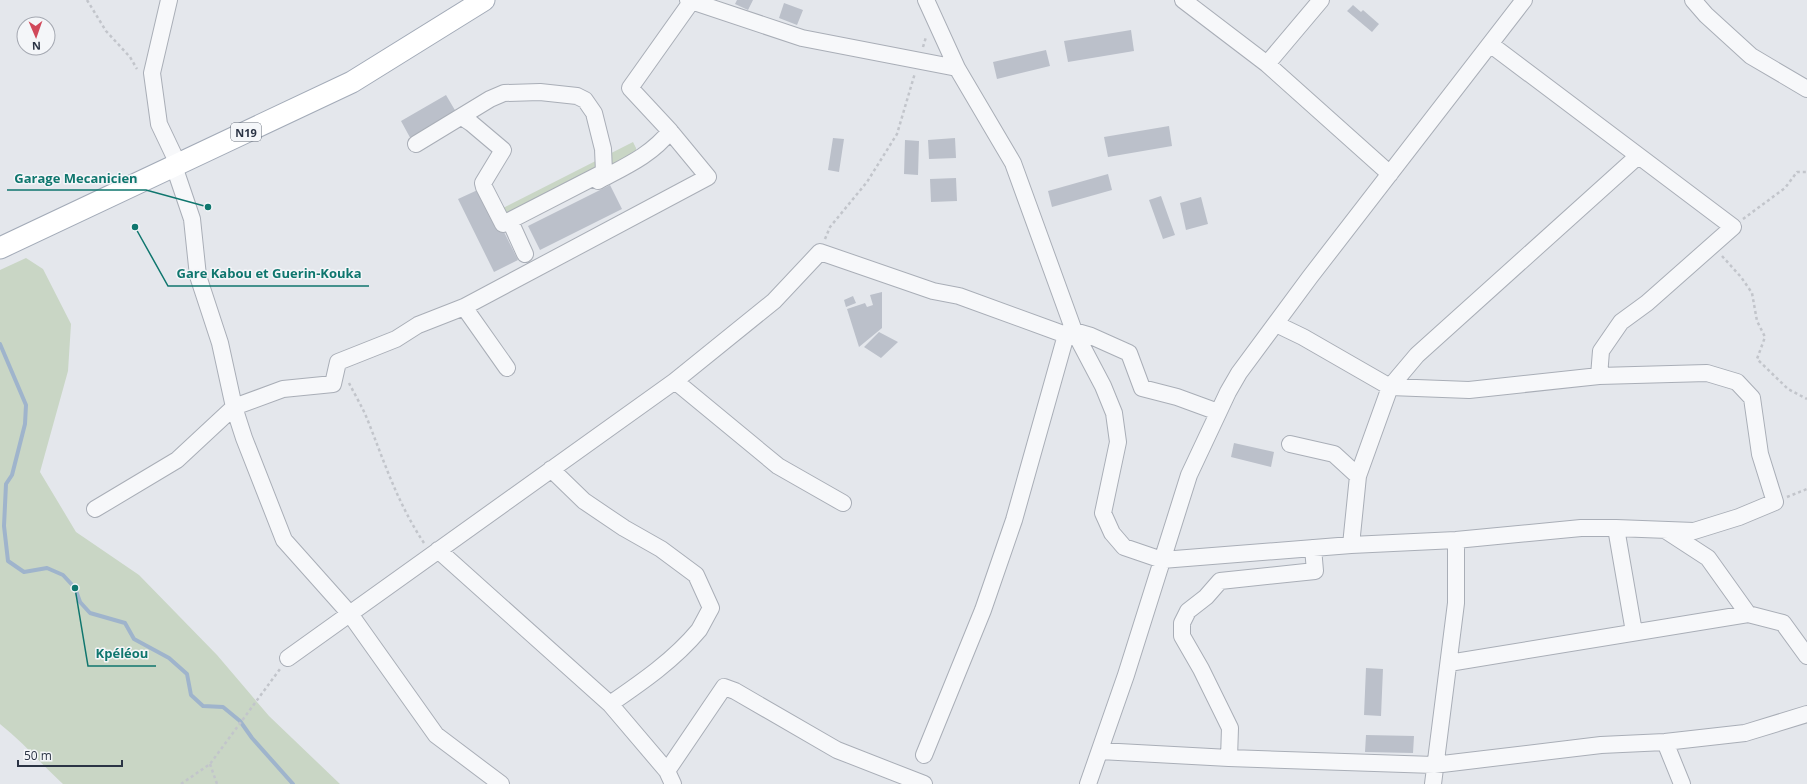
<svg xmlns="http://www.w3.org/2000/svg" width="1807" height="784" viewBox="0 0 1807 784" font-family="'Open Sans',sans-serif">
<rect width="100%" height="100%" fill="#e4e7ec"/>
<!-- green -->
<path fill="#c9d6c5" d="M633,142l3,6v4l-132,68 -7,-9z
M26,258l17,11 28,55 -3,47 -28,101 36,60 63,43 78,80 52,61 71,68h-277c-22,-20 -40,-42 -63,-60v-454z"/>
<g fill="none" stroke-linecap="round" stroke-linejoin="round">
<!-- stream -->
<path stroke="#9fb4cc" stroke-width="4" d="M0,344l26,61 -1,19 -13,51 -6,9 -2,42 4,35 16,11 23,-4 16,7 12,13 5,14 10,11 35,10 9,16 35,19 18,16 4,21 12,11 20,1 17,14 12,17 41,46"/>
</g>
<!-- building -->
<path fill="#bbc0ca" d="M737,0h16l-5,10 -13,-6z
M784,3l19,7 -6,15 -18,-7z
M1353,5l8,7 2,-2 16,14 -7,8 -25,-21z
M1131,30l3,21 -66,11 -4,-21z
M1046,50l4,16 -53,13 -4,-17z
M446,95l13,22 -46,26 -12,-22z
M1169,126l3,20 -64,11 -4,-20z
M833,138l11,1 -5,33 -11,-2z
M955,138l1,20 -27,1 -1,-19z
M905,140l14,1 -1,34 -14,-1z
M1108,174l4,16 -60,17 -4,-16z
M956,178l1,23 -26,1 -1,-23z
M610,185l12,24 -82,41 -12,-24z
M482,188l36,72 -24,12 -36,-73z
M1161,196l14,39 -12,4 -14,-39z
M1201,197l7,27 -22,6 -6,-27z
M882,292v36l-23,19 -12,-38 18,-6 2,4 6,-2 -3,-10z
M853,296l3,7 -10,4 -2,-7z
M879,332l19,10 -17,16 -17,-11z
M1234,443l40,9 -3,15 -40,-10z
M1366,668l17,1 -2,47 -17,-1z
M1366,735l48,1 -1,17 -48,-1z"/>
<g fill="none" stroke-linecap="round" stroke-linejoin="round">
<!-- minor casing -->
<g stroke="#a9aeb7" stroke-width="18">
<path id="minor" d="M169,0l-17,73 7,51 19,40
M688,0l114,38 155,30
M926,0l31,68 56,95 61,168 29,55 11,27 4,29 -15,71 9,20 12,14 38,13 189,-15 105,-5 125,-12h35l18,104
M1183,0l84,64 123,110
M1693,0l13,15 45,41 56,33
M1490,44l243,183 -86,76 -26,19 -20,29 -2,25
M1267,64l54,-64
M462,117l9,6 32,27 -20,33 1,4 19,37 101,-52
M416,144l74,-45 14,-6 36,-1 37,4 8,4 9,13 9,36 1,23 3,4
M174,166l18,53 6,57 22,67 14,64 10,31 40,102 66,74 86,121 65,49
M598,181c26,-14 54,-26 72,-50
M510,221l15,33
M464,307l43,61
M1276,324l27,13 87,50 79,3 130,-14 108,-3 30,9 15,16 8,56 15,48 -36,15 -45,14 -78,-3
M675,381l103,85 65,37
M1290,444l44,10 24,22
M551,469l33,32 40,27 37,21 35,26 15,33c-4,7 -8,15 -12,22 -25,30 -57,52 -89,74
M95,509l82,-49 57,-53 49,-18 50,-5 5,-22 58,-23 22,-14 46,-18 244,-130 -38,-46 -40,-43 61,-86
M1665,530l43,28 40,56 35,9 24,33
M1351,545l7,-69 32,-89 27,-32 221,-199
M438,550l172,154 57,67 6,13
M288,658l387,-277 99,-80 46,-49 113,39 26,5 107,39 8,-4 17,5 38,17 13,35 35,9 41,15
M1449,663l299,-49
M1665,742l17,42
M1100,751l129,7 205,7 167,-20 64,-3 80,-9 62,-19
M924,755l59,-145 31,-90 52,-185
M1229,758l1,-30 -29,-59 -19,-33v-13l6,-12 18,-14 14,-16 95,-10 -2,-23
M667,771l57,-84 11,4 102,59 87,34
M1088,784l38,-109 63,-200 39,-83 11,-19 71,-96 214,-277
M1433,784l23,-181v-63"/>
</g>
<!-- major casing -->
<g stroke="#a3abb8" stroke-width="23">
<path id="major" d="M0,248l352,-166 132,-82"/>
</g>
<!-- path -->
<path stroke="#c2c5cb" stroke-width="2.5" stroke-dasharray="3 3" stroke-linecap="butt" d="M87,0l19,31 24,26 7,12
M923,47l3,-10
M1743,219l42,-31 12,-16h10
M825,239l5,-12 37,-45 30,-48 18,-61
M1722,256l19,21 11,16 5,28 8,16 -8,22 31,30 19,10
M349,383c6,12 14,25 19,38 17,43 30,83 56,122
M1787,497l20,-8
M210,764l7,20
M181,784l29,-20 70,-95"/>
<!-- minor -->
<use href="#minor" stroke="#f7f8fa" stroke-width="16"/>
<!-- major -->
<use href="#major" stroke="#fff" stroke-width="21"/>
</g>
<g text-anchor="middle" dominant-baseline="central" stroke-width="3" stroke-linejoin="round" paint-order="stroke">
<!-- shield labels -->
<rect fill="#f4f6f9" stroke="#676e7b" stroke-width="1" x="231" y="123" width="30" height="18" rx="3"/>
<g font-size="11" font-weight="bold" fill="#2b3445">
<text x="246" y="132">N19</text>
</g>
</g>
<!-- callouts -->
<path fill="none" stroke="#0f766e" stroke-width="1.5" d="M208 207L146 190H7M135 227L168 286H369M75 588L88 666H156"/>
<g fill="#0f766e" stroke="#f4f6f9" stroke-width="1.5">
<circle cx="208" cy="207" r="4"/>
<circle cx="135" cy="227" r="4"/>
<circle cx="75" cy="588" r="4"/>
</g>
<g font-size="13" text-anchor="middle" font-weight="bold" fill="#0f766e" stroke="#f4f6f9" stroke-width="3" stroke-linejoin="round" paint-order="stroke">
<text x="76" y="183">Garage Mecanicien</text>
<text x="269" y="278">Gare Kabou et Guerin-Kouka</text>
<text x="122" y="658">Kpéléou</text>
</g>
<!-- north arrow -->
<g transform="translate(36 36) rotate(178)"><circle r="19" fill="#f4f6f9" stroke="#a4a8b1"/>
<path d="M0-3L7 15L0 10L-7 15Z" fill="#d1495b"/>
<text y="-6" font-size="11" font-weight="bold" text-anchor="middle" fill="#2b3445">N</text>
</g>
<!-- scale -->
<path d="M18 760v6h104v-6" fill="none" stroke="#2b3445" stroke-width="2"/>
<text x="24" y="760" font-size="12" fill="#2b3445" stroke="#f4f6f9" stroke-width="3" paint-order="stroke">50 m</text>
</svg>
